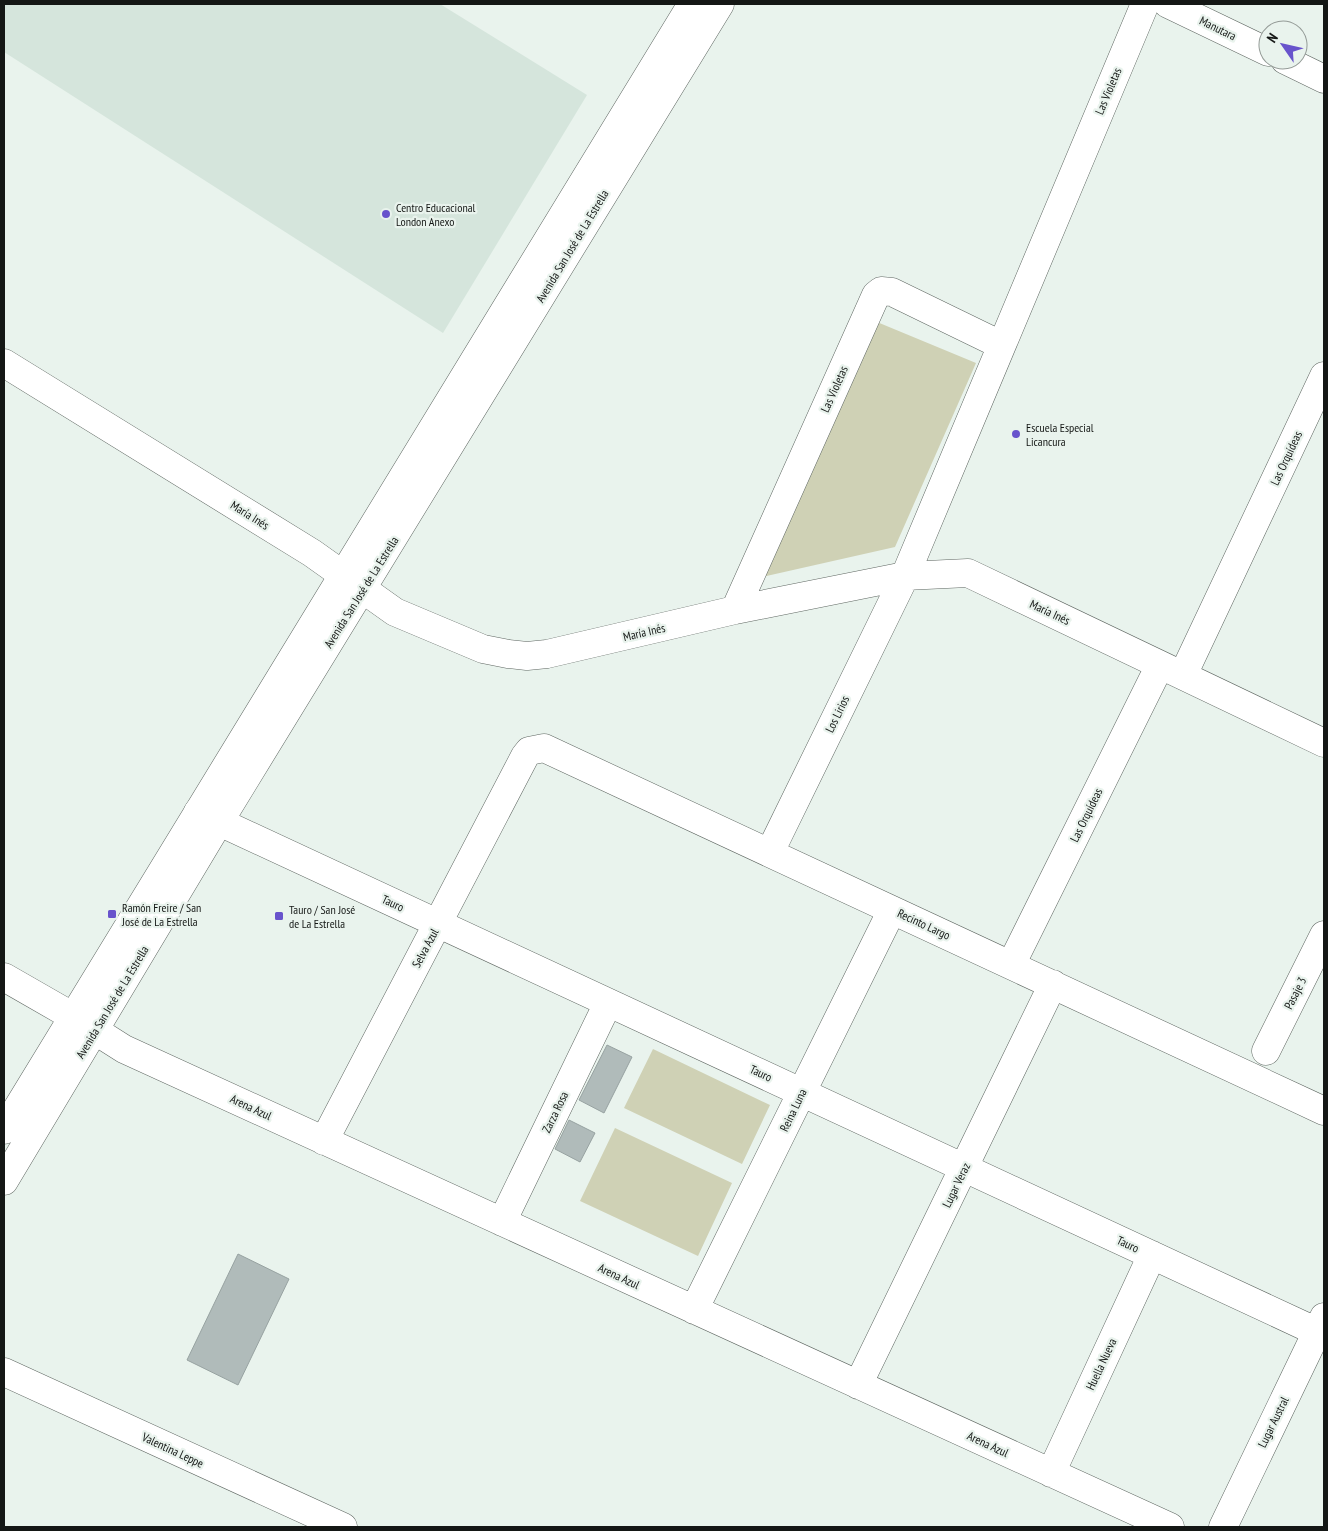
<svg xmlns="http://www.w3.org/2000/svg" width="1328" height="1531" viewBox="0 0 1328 1531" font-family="'PT Sans Narrow',sans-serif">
<rect width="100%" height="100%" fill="#e9f3ed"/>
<!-- built -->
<path fill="#d5e5dc" d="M4,4h436l147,91 -144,238 -439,-281z"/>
<!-- green -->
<path fill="#cfd1b5" d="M877,322l99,41 -81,184 -133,30z
M653,1049l117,56 -28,59 -118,-56z
M615,1128l117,55 -34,73 -118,-55z"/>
<!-- building -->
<path fill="#b0bbba" stroke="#97a2a1" d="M607,1045l25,12 -28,56 -25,-13z
M569,1120l26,13 -15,29 -25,-13z
M238,1254l51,25 -51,106 -51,-25z"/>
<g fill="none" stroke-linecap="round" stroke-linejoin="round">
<!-- minor casing -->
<g stroke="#5f6762" stroke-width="29">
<path id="minor" d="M1168,4l100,48
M1285,60l39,19
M4,363l308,190 83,59 88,37 25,5 19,2 20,-2 188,-44 170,-34 63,-3 356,170
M735,610l141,-315 5,-4 11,1 109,53
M1183,675l141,-299
M198,812l1126,523
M770,852l135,-276 240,-572
M1011,965l149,-300
M4,977l68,39 52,33 1046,478
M1266,1051l58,-116
M324,1141l201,-385 4,-5 15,-3 780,363
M502,1222l106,-219
M694,1310l198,-400
M4,1372l339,155
M858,1385l195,-401
M1051,1473l101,-218
M1223,1527l101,-210"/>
</g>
<!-- major casing -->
<g stroke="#5f6762" stroke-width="29">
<path id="major" d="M4,1130l688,-1126
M4,1181l215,-359 501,-818"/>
</g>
<!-- minor -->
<use href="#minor" stroke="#fff" stroke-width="28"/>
<!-- major -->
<use href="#major" stroke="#fff" stroke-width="28"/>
</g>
<!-- markers -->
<g fill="#6853cc" stroke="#e9f3ed" stroke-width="2">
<circle cx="386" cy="214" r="5"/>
<circle cx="1016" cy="434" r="5"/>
<rect x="107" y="909" width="10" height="10" rx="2.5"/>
<rect x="274" y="911" width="10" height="10" rx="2.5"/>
</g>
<g text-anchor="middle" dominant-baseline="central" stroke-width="4.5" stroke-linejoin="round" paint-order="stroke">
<!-- street labels -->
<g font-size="12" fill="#141715" stroke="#e9f3ed">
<text transform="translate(1218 28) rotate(26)">Manutara</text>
<text transform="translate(1108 91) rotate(-67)">Las Violetas</text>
<text transform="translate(572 246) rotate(-59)">Avenida San José de La Estrella</text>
<text transform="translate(834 389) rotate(-66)">Las Violetas</text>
<text transform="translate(1286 458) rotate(-65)">Las Orquídeas</text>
<text transform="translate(250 515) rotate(32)">María Inés</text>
<text transform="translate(361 592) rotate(-58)">Avenida San José de La Estrella</text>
<text transform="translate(1050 612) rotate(25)">María Inés</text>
<text transform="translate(644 632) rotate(-13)">María Inés</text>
<text transform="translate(837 714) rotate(-64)">Los Lirios</text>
<text transform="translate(1086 815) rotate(-64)">Las Orquídeas</text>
<text transform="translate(393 903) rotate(25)">Tauro</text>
<text transform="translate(924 924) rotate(25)">Recinto Largo</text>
<text transform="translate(425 948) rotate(-62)">Selva Azul</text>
<text transform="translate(1295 993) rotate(-63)">Pasaje 3</text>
<text transform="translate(112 1002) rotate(-59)">Avenida San José de La Estrella</text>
<text transform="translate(761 1073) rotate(25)">Tauro</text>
<text transform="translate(251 1107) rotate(25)">Arena Azul</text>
<text transform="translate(793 1110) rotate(-64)">Reina Luna</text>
<text transform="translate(555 1112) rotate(-64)">Zarza Rosa</text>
<text transform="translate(956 1185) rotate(-64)">Lugar Veraz</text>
<text transform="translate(1128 1244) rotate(25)">Tauro</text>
<text transform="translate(619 1276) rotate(25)">Arena Azul</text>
<text transform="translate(1101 1364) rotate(-65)">Huella Nueva</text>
<text transform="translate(1273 1422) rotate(-64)">Lugar Austral</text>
<text transform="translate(988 1444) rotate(25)">Arena Azul</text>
<text transform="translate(173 1450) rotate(25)">Valentina Leppe</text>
</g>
<!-- poi labels -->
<g font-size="12" fill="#141715" stroke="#e9f3ed" text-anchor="start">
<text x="396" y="207">Centro Educacional<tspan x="396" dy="14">London Anexo</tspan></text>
<text x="1026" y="427">Escuela Especial<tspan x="1026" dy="14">Licancura</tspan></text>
<text x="122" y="907">Ramón Freire / San<tspan x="122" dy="14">José de La Estrella</tspan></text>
<text x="289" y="909">Tauro / San José<tspan x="289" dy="14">de La Estrella</tspan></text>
</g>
</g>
<!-- border -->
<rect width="1328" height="1531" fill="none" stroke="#141715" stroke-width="10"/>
<!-- north arrow -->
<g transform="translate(1283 45) rotate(304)"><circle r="24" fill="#e9f3ed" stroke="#949b97"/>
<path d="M0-4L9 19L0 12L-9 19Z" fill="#6853cc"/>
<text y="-8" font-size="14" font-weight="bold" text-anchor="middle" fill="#141715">N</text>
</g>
</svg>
